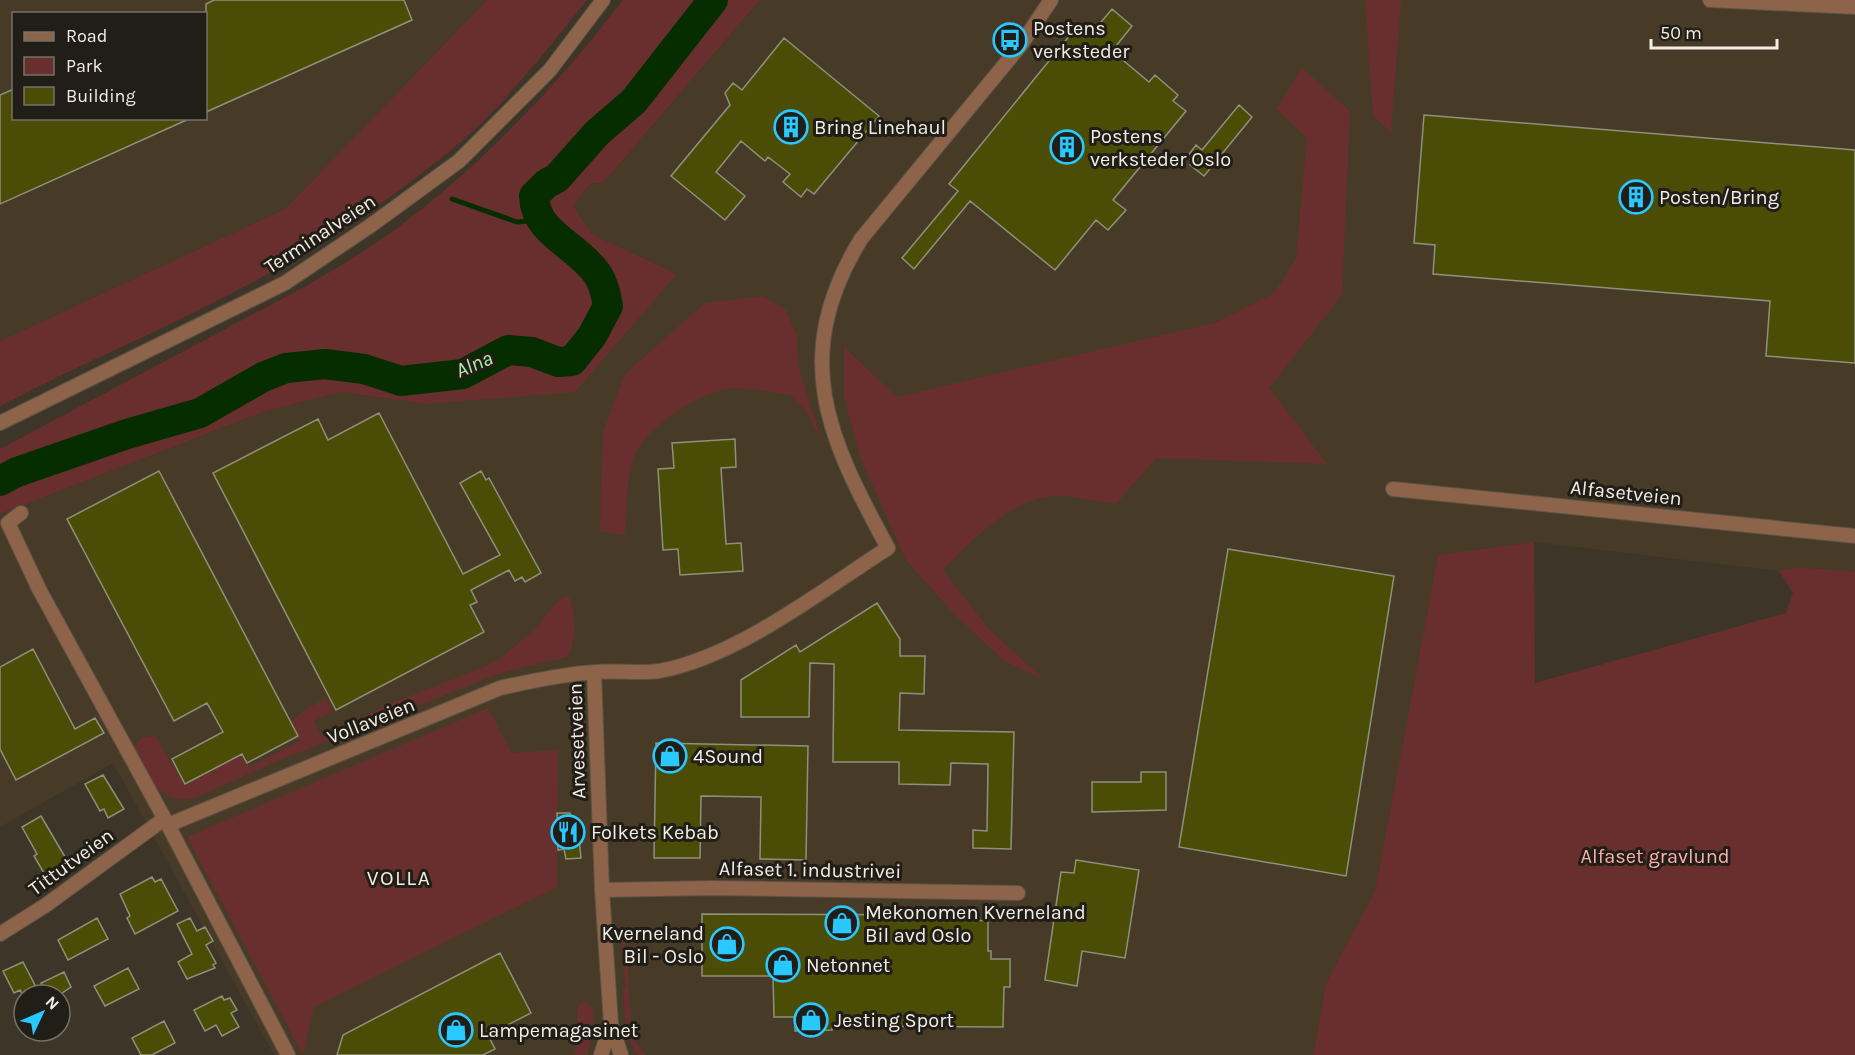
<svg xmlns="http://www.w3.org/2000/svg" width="1855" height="1055" viewBox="0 0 1855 1055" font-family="Karla,sans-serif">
<rect width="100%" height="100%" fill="#3d3527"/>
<!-- built -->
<path fill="#473b27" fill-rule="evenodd" d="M0,0h487l-202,209 -285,132zM14,14h192v104h-192z
M760,0h1095v572l-57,-5 -19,4 -245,-29 -96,13 -63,336 -49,92 -13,72h-1039l-161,-292 -113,64v-313l266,-103 75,-19 87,12 249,-130 -85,-40 -19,-28 17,-22 13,-1z"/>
<!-- green -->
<path fill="#692f2e" d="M487,0h100c-41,51 -87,110 -137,151 -61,50 -128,94 -197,131 -82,45 -170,80 -253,124v-65l285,-132z
M623,0h137l-157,183 -13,1 -17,22 19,28 85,40 -102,118 -147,12 -87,-12 -75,19 -266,103v-65c72,-38 144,-77 216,-115 56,-30 114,-59 166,-95 92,-66 172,-149 241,-239z
M1365,0h36l-10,132 -18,-16z
M1302,68l48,43 -8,184 -73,93 58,76 -171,-6 -40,46c-18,-2 -36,-7 -55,-8 -47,-2 -87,43 -118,74l45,58 55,51 -39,-18 -48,-45 -50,-56 -46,-103 -16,-61v-49l53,50 318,-74 59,-30 22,-34 11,-121 -30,-29z
M763,296l23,14 11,26 1,29 23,75 -16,-30 -14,-15c-17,-2 -48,-9 -64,-6 -30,5 -82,39 -93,68 -8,20 -7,56 -9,78l-25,-4 3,-99 22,-58 80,-71z
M1534,542l1,141 251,-70 7,-20 -14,-22 19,-4 57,5v483h-542l13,-72 49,-92 63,-336z
M564,597h5c7,15 8,47 -2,60l-66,16 -224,88 -82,37c-38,7 -46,-21 -61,-49l8,-12 13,-1 30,49 57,-30 7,12 51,-26 -9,-19 14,-12 21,-12 7,13 -19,10 7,16 62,-30 101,-40 17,-9 33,-28 23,-28z
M488,708l24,45 46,-3 -1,137 -243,120 -11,48 -116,-218z
M625,932l7,104 13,19h-7c-15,-19 -13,-43 -15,-66l3,-1c-2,-17 -5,-34 -4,-54z
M587,1002l6,7v19l-6,27h-12l3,-50z"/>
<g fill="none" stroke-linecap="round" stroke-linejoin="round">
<!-- stream -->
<path stroke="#062d00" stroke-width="5" d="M452,199l65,23 24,-2"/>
<!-- river -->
<path stroke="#062d00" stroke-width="30" d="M0,481l17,-9 110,-38 73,-21 63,-36 23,-9 39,-4 39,5 37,12 62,-7 45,-24 24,2 26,10 14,-1 20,-25 16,-30c-2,-12 -5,-26 -13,-35 -21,-28 -60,-38 -61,-75l12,-12 11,-6 40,-45 37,-32 79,-101"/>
</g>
<!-- building -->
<path fill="#4b4d06" stroke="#8e907e" stroke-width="1.5" d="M214,0h190l8,20 -206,92v-108z
M1112,9l20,17 -20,25 37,31 6,-7 23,20 -5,6 13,10 -73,89 13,10 -18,20 -12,-10 -41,50 -85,-69 -56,68 -12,-11 56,-67 -9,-7 130,-160 12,10z
M784,38l95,78 -65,78 -7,-5 -6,8 -18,-15 7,-8 -22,-17 -3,4 -24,-20 -25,31 29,24 -20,24 -54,-44 59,-71 -5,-12 8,-10 9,7z
M14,89v29h177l-191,86v-109z
M1239,105l13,12 -48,59 -14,-11 3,-3 -6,-5 9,-12 6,5z
M1424,115l431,35v213l-89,-7 4,-55 -337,-27 2,-29 -21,-2z
M379,413l84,161 37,-19 -40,-72 21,-12 5,9 3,-2 52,95 -16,9 -3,-5 -7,4 -6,-11 -38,20 6,12 -7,3 14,27 -148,78 -123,-237 105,-54 10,21z
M735,439l1,28 -15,1 5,76 15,-1 2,28 -63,4 -2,-26 -15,1 -5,-81 16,-1 -2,-25z
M159,471l139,265 -51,27 -5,-9 -57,30 -13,-25 51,-27 -16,-29 -33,18 -107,-202z
M1228,549l166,27 -48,300 -167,-29z
M877,603l23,36v17h25l-1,38 -24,-1 -1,37 115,2 -3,117 -38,-1v-18l14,1 1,-67 -37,-1 -1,22 -51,-1v-22h-66l1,-98 -24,-1 -1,54h-68v-37l55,-35 4,7z
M33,649l42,80 20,-11 9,15 -88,47 -16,-31v-82z
M656,743l152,3 -2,114 -46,-1 1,-62 -60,-1 -1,62h-46z
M1141,772h25v38l-74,2v-30h49z
M103,775l21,34 -16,9 -4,-9 -4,2 -15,-27z
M557,813h13l1,5h6l4,40 -15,1 -2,-10 -6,1z
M41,816l27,46 -23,13 -11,-19 3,-2 -15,-27z
M1076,860l63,10 -14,88 -43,-7 -5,35 -32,-6 16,-108 13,1z
M152,877l3,5 6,-3 17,32 -43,23 -8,-16 3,-2 -10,-22z
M702,914l271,1v5l15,1v30h3v8h19v28h-6l-1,40 -171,-1v4l-37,1v-14h-21l-1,-41h-71z
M97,918l11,21 -40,21 -10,-20z
M190,918l7,13 8,-4 8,14 -7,4 10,18 -3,2 2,3 -28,11 -9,-17 14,-8 -15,-30z
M500,953l31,60 -43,22 7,14 -12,6h-146l6,-20z
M23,962l13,25 -14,7 -2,-4 -6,3 -11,-22z
M128,968l11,21 -34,17 -11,-20z
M64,972l7,15 -12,8h-13l-5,-12z
M222,996l2,4 6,-2 7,12 -6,3 8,14 -17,9 -6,-11 -11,6 -11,-21z
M164,1021l11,22 -23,12h-11l-9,-17z"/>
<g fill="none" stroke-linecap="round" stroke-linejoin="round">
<!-- minor casing -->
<g stroke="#5a5345" stroke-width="16">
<path id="minor" d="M1710,0l145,7
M0,423l285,-140 85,-57 89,-65 91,-91 53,-70
M1393,489l462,47
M21,513l-13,10 31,66 129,236 120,230
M594,672l8,218 9,134 10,31
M168,825l332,-137c31,-7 63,-14 95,-16 21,-2 43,2 64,-1 78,-14 162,-80 229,-123 -60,-110 -99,-191 -27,-309l159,-193 31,-46
M602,890l110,-2 306,5
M0,934l46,-29 118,-86
M601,1055l10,-31"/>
</g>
<!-- minor -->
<use href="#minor" stroke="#8d634a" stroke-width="14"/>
</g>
<!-- icons -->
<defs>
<g id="bus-ring" transform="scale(1.725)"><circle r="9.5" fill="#211d17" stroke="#29c8ff" stroke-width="1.5"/><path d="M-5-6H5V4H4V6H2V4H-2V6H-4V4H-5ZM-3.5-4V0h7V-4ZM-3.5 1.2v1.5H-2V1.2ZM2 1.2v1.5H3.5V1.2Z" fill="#29c8ff"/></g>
<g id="building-ring" transform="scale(1.725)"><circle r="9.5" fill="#211d17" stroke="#29c8ff" stroke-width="1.5"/><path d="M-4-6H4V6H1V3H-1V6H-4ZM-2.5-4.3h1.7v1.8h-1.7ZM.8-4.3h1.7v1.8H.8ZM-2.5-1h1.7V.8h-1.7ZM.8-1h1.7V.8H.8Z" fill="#29c8ff"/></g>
<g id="shop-ring" transform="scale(1.725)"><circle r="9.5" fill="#211d17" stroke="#29c8ff" stroke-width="1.5"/><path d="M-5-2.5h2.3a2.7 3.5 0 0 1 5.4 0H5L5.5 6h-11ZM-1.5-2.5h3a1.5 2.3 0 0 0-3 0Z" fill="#29c8ff"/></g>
<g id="restaurant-ring" transform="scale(1.725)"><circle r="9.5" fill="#211d17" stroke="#29c8ff" stroke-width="1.5"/><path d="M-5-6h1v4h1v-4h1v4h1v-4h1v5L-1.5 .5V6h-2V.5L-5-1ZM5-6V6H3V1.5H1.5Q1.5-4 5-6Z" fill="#29c8ff"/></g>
</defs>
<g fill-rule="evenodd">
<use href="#bus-ring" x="1010" y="40"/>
<use href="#building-ring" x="791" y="127"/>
<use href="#building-ring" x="1067" y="147"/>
<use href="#building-ring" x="1636" y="197"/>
<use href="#shop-ring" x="670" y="756"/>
<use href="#restaurant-ring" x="568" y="832"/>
<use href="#shop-ring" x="842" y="923"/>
<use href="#shop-ring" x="727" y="944"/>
<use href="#shop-ring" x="783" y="965"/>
<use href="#shop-ring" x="811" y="1020"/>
<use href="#shop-ring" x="456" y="1030"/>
</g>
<g text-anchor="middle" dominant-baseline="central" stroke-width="6" stroke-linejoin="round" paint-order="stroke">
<!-- poi labels -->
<g font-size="20" fill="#f3eee5" stroke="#211d17" text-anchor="start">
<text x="1033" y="28">Postens<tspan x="1033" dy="23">verksteder</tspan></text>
<text x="814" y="127">Bring Linehaul</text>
<text x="1090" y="136">Postens<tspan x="1090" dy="23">verksteder Oslo</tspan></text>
<text x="1659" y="197">Posten/Bring</text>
<text x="693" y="756">4Sound</text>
<text x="591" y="832">Folkets Kebab</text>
<text x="865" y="912">Mekonomen Kverneland<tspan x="865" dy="23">Bil avd Oslo</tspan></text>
<text x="704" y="933" text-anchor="end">Kverneland<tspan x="704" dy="23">Bil - Oslo</tspan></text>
<text x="806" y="965">Netonnet</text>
<text x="834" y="1020">Jesting Sport</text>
<text x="479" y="1030">Lampemagasinet</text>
</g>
<!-- street labels -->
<g font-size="20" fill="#f3eee5" stroke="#211d17">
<text transform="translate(320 234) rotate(-33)">Terminalveien</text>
<text transform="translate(1626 493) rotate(6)">Alfasetveien</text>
<text transform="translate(371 721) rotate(-22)">Vollaveien</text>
<text transform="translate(577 741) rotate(-92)">Arvesetveien</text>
<text transform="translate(71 862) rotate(-36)">Tittutveien</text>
<text transform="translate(810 870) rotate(1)">Alfaset 1. industrivei</text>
</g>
<!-- park labels -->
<g font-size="20" fill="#feafab" stroke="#211d17">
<text x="1655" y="856">Alfaset gravlund</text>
</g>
<!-- water labels -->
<g font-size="21" font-style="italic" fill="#b3efa5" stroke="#211d17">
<text transform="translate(474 364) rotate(-23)">Alna</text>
</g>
<!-- neighbourhood labels -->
<g font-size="21" letter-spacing="1.5" fill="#f3eee5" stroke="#211d17">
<text x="399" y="878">VOLLA</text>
</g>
</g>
<!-- legend -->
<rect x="12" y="12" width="195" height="108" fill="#211d17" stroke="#757169" stroke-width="1.5"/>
<rect x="24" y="32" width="30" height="9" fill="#8d634a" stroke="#757169" stroke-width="1.5"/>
<text x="66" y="42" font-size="18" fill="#f3eee5">Road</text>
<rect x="24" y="57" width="30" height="18" fill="#692f2e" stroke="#757169" stroke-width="1.5"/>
<text x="66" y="72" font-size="18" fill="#f3eee5">Park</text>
<rect x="24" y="87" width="30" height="18" fill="#4b4d06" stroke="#757169" stroke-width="1.5"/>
<text x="66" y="102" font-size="18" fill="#f3eee5">Building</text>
<!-- north arrow -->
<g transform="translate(42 1013) rotate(46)"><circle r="28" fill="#211d17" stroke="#757169" stroke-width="1.5"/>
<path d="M0-4.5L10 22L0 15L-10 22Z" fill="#29c8ff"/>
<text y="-9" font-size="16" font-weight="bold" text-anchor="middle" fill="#f3eee5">N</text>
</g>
<!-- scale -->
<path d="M1651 39v9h126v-9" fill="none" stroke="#f3eee5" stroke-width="3"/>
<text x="1660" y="39" font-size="18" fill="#f3eee5" stroke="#211d17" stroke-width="4.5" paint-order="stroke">50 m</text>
</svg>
